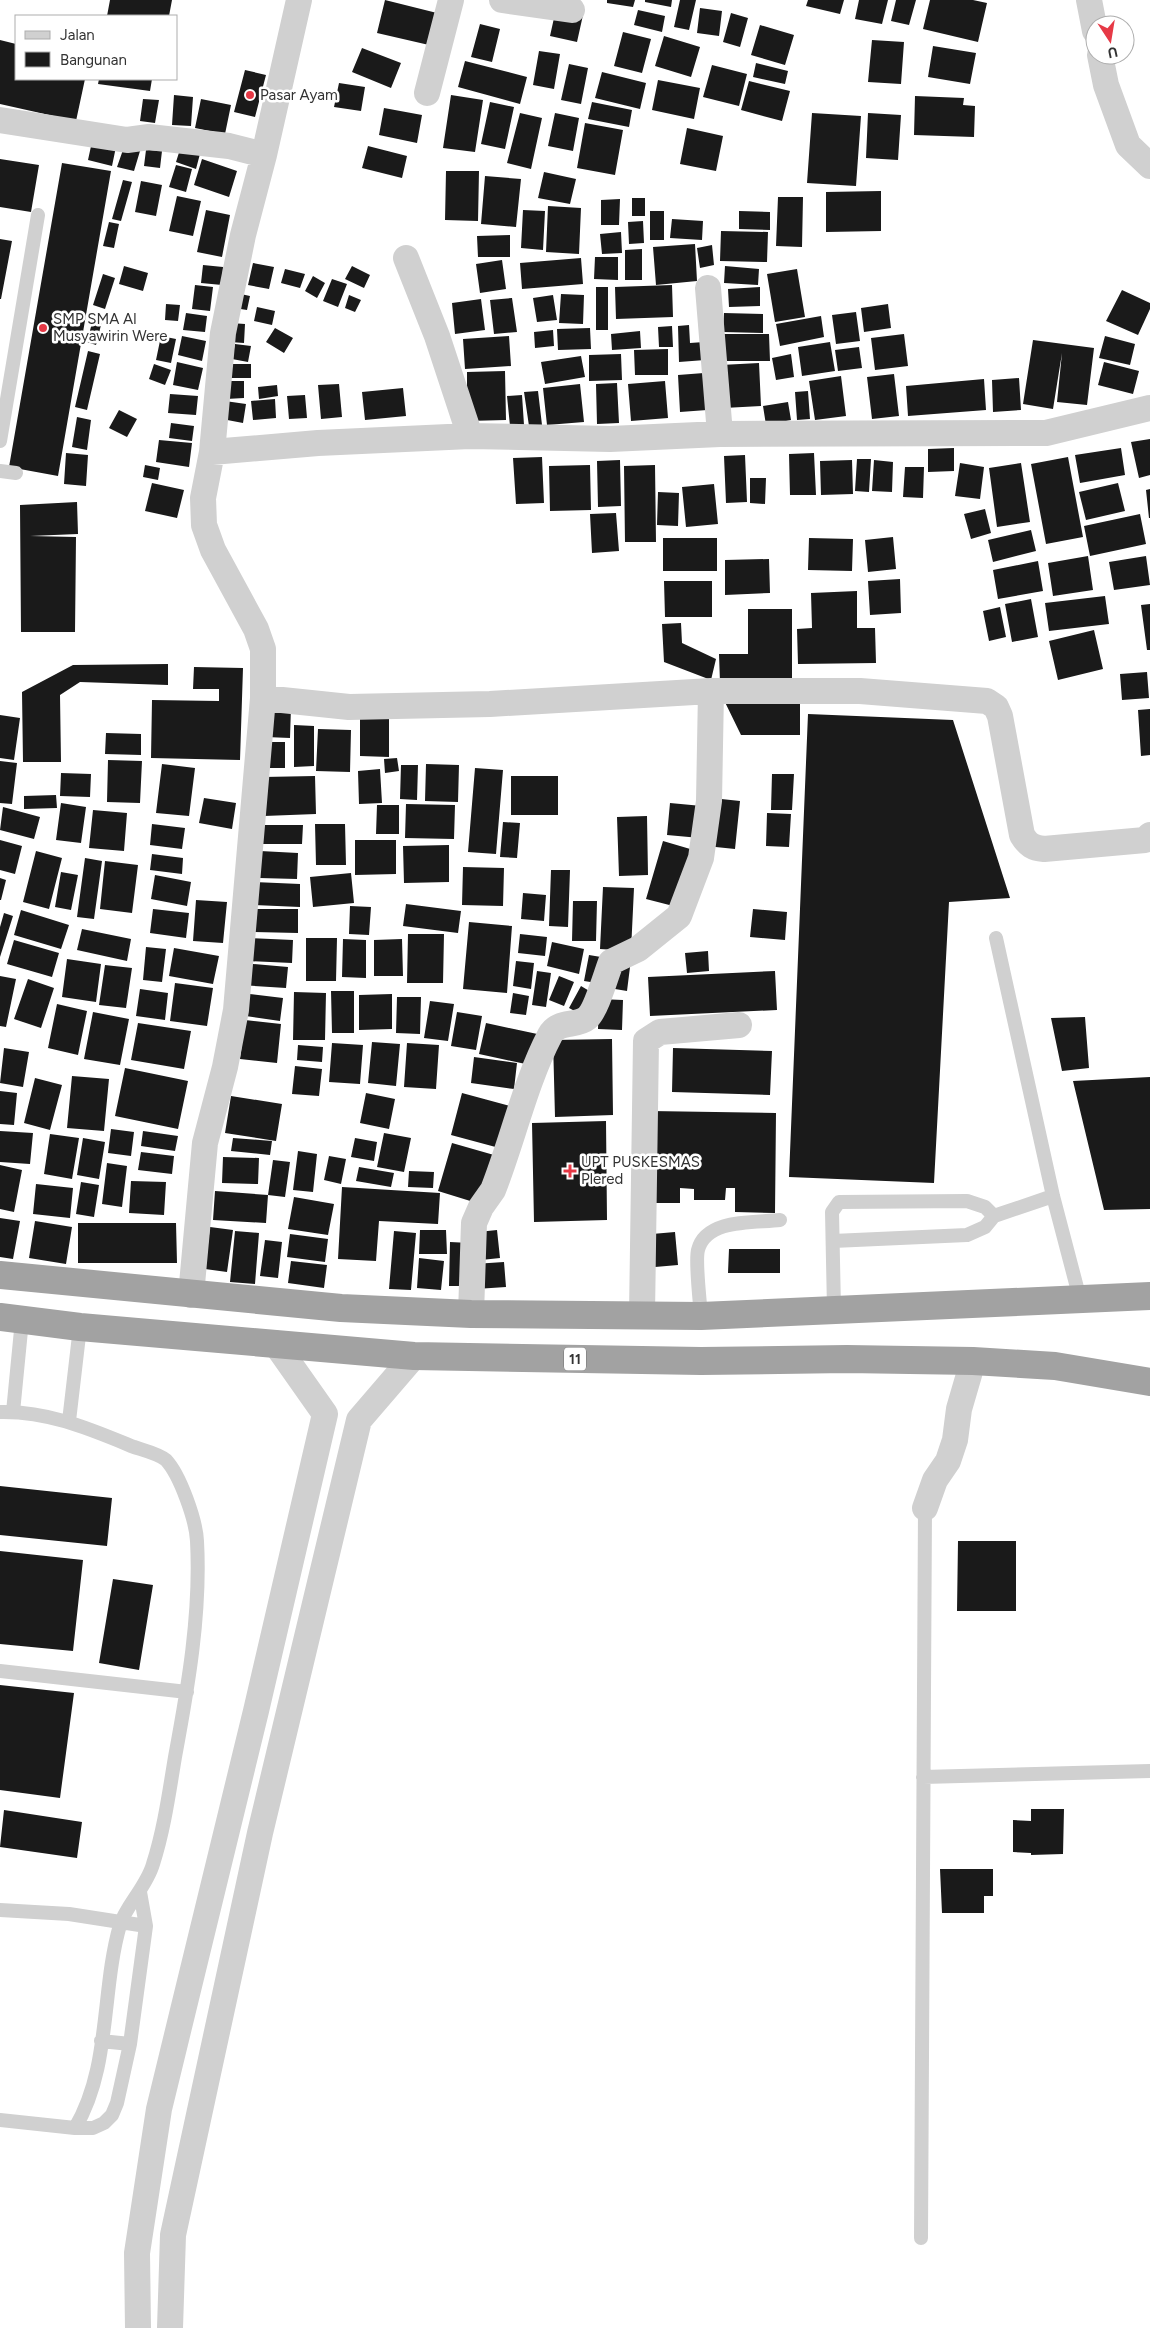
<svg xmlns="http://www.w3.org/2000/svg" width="1150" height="2328" viewBox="0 0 1150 2328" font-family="Figtree,sans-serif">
<rect width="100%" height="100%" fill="#fff"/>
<!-- building -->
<path fill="#1a1a1a" d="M110,0h62l-3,16h-62z
M385,0l52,13 -8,32 -52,-12z
M607,0h28l-2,7 -26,-4z
M645,0h27l-1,7 -26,-5z
M680,0h16l-7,30 -15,-3z
M808,0h36l-4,14 -34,-8z
M859,0h29l-6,24 -27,-5z
M896,0h20l-7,25 -18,-4z
M930,0h43l14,3 -9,39 -55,-13z
M700,8l22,3 -3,25 -22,-3z
M556,9l27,6 -6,27 -27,-6z
M638,10l27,6 -3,16 -28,-7z
M731,13l17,5 -8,29 -17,-5z
M480,24l20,5 -8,33 -21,-5z
M760,25l34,10 -9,30 -34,-10z
M623,32l28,7 -9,34 -28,-7z
M664,36l36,11 -9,30 -36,-11z
M0,40l16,4v35h69l-9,42 -76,-17z
M872,40l32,2 -3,42 -33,-2z
M933,46l43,7 -6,31 -42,-7z
M362,48l39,15 -10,25 -39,-16z
M539,51l21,3 -6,35 -21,-4z
M465,61l62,16 -7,27 -62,-17z
M756,63l32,8 -3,13 -32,-7z
M569,64l19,4 -7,36 -20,-4z
M712,65l35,9 -8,32 -36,-9z
M245,70l21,5 -11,42 -21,-5z
M602,72l44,11 -6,26 -45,-11z
M99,79h53l-2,12 -52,-7z
M658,80l42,8 -6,31 -42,-9z
M749,81l41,10 -8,30 -41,-11z
M339,83l26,4 -4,24 -27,-4z
M174,95l19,2 -2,29 -19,-1z
M451,95l32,5 -8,52 -32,-4z
M915,96l49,2 -1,7 12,1 -1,31 -60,-2z
M143,99l16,1 -4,23 -15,-2z
M201,99l30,6 -6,29 -30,-6z
M490,102l24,5 -9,42 -24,-5z
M592,102l40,8 -3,17 -41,-8z
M384,108l38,7 -5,28 -38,-8z
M520,113l22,5 -11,51 -24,-6z
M555,113l24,5 -6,33 -25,-5z
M812,113l49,3 -5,70 -49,-3z
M868,113l33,2 -3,45 -32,-2z
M585,123l38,7 -8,45 -38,-7z
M687,128l36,8 -7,35 -36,-7z
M93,137l24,5 -5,24 -24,-6z
M182,143l19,7 -5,19 -20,-7z
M368,146l39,10 -5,22 -40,-10z
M124,147l16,4 -6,20 -17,-4z
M146,150l16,1 -2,17 -16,-2z
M0,159l39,6 -8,47 -31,-5z
M202,159l35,12 -8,26 -35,-12z
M62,163l49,8 -53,305 -49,-9z
M176,165l16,4 -6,23 -17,-5z
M446,171h33l-1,50 -33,-1z
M544,172l32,7 -6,25 -32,-6z
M485,176l36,3 -5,48 -35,-3z
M123,180l9,2 -11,39 -9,-2z
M141,181l21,4 -6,31 -21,-4z
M881,191v40l-55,1v-40z
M177,196l24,5 -8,35 -24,-5z
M778,197h25l-1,50 -26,-1z
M632,198h13v18h-13z
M620,199l-1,26h-18v-25z
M548,206l33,2 -2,46 -33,-2z
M206,210l24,5 -8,42 -25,-5z
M523,210l22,1 -2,39 -22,-2z
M650,211h14v29h-14z
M739,211l31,1v18l-31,-1z
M672,219l31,2 -1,19 -32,-2z
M643,221l1,22 -15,1 -1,-22z
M109,222l10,2 -5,24 -11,-2z
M721,231l47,1 -1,30 -47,-1z
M621,232l1,21 -20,1 -2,-20z
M510,235v22h-32l-1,-21z
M0,239l12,2 -11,58h-1z
M695,244l2,37 -41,4 -3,-38z
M712,245l2,20 -14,3 -3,-20z
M642,249v31h-17v-30z
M595,257h23v23l-24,-1z
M581,258l2,26 -61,5 -2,-26z
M502,260l4,29 -26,4 -4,-29z
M253,263l21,4 -5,22 -21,-4z
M203,265l20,2 -1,18 -21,-2z
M124,266l24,7 -5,18 -24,-7z
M352,266l18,9 -6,13 -19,-9z
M725,266l34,3 -1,16 -34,-2z
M285,269l20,5 -5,14 -19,-5z
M797,269l8,48 -30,5 -8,-48z
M103,274l12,4 -10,31 -12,-4z
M313,276l12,7 -8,15 -12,-7z
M332,279l15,5 -9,23 -15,-6z
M195,285l18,2 -3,24 -18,-2z
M672,285l1,32 -57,2 -1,-32z
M596,287h12v43h-12z
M760,287v19l-31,1 -1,-18z
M1122,290l28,13v6l-12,26 -32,-14z
M236,293l14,3 -3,14 -13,-2z
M561,294l23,1 -1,29 -24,-1z
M349,295l12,5 -6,12 -10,-4z
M553,295l4,25 -20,2 -4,-24z
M512,298l5,34 -23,2 -4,-34z
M481,299l4,31 -30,4 -3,-31z
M166,304l14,1 -2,16 -13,-1z
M888,304l3,24 -27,4 -3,-24z
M257,307l18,4 -3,14 -18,-4z
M856,312l4,29 -24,3 -4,-29z
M186,313l21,3 -2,16 -22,-2z
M724,313l39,1v19l-40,-1z
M821,316l3,21 -44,9 -4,-22z
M93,319l9,2 -6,24 -9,-3z
M231,323l14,1 -1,19 -14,-1z
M689,325l1,18 14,-1 1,18 -26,2 -1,-36z
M672,326l1,21h-14l-1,-20z
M275,328l18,10 -9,15 -18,-11z
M590,328l1,21 -33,1 -1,-21z
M553,330l1,16 -19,2 -1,-16z
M640,331l1,17 -29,2 -1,-16z
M720,334h49l1,27h-50z
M904,334l4,32 -33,4 -4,-32z
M161,336l15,3 -5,24 -15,-3z
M182,336l24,5 -4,20 -24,-6z
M509,336l2,30 -46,3 -2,-30z
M1105,336l30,8 -5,21 -31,-7z
M1033,340l61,8 -7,57 -30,-3 5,-49 -9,56 -30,-5z
M830,342l5,29 -33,5 -4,-29z
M235,344l16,2 -3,16 -16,-3z
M859,347l3,21 -24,3 -3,-21z
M668,349v26h-33l-1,-25z
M88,351l12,3 -13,56 -12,-3z
M621,354l1,26 -33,1v-26z
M791,354l3,23 -18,3 -4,-22z
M581,356l4,21 -40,7 -4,-22z
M177,362l26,6 -5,22 -25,-5z
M1104,362l35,9 -6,23 -35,-9z
M759,363l2,43 -37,2 -3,-43z
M154,364l17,6 -6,15 -16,-6z
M229,364h22v14h-22z
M505,371l1,49 -39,1v-49z
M704,373l3,37 -27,2 -2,-37z
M894,374l5,42 -27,3 -5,-42z
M841,376l5,40 -31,4 -6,-39z
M1019,378l2,32 -28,2 -1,-32z
M984,379l2,31 -78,6 -2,-30z
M226,381h18v17l-18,1z
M665,381l3,37 -37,3 -3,-37z
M617,383l2,40 -22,1 -1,-40z
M339,384l3,33 -21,2 -3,-34z
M580,384l4,38 -37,3 -4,-37z
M277,385l1,11 -19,3 -1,-12z
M403,388l3,28 -41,4 -3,-28z
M538,391l4,34 -13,1 -5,-34z
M808,391l2,28 -13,1 -2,-28z
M170,394l28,2 -2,19 -28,-2z
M305,395l2,23 -18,1 -2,-23z
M522,395l2,30 -14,1 -3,-30z
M275,399l1,19 -23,2 -2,-19z
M225,401l21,3 -3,19 -21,-4z
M788,402l3,18 -25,5 -3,-19z
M119,410l18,9 -10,18 -18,-9z
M77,417l14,3 -4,30 -15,-3z
M171,423l23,3 -2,15 -23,-3z
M1150,439v36l-11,3 -8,-36z
M159,440l33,3 -3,24 -33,-5z
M954,448v23l-26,1v-23z
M1121,448l4,27 -45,8 -5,-28z
M66,453l22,2 -2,31 -22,-2z
M814,453l2,42h-26l-1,-41z
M745,455l2,47 -21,1 -2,-47z
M542,457l2,46 -28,1 -3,-46z
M1068,457l15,80 -37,7 -15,-80z
M857,459h14l-2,33 -14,-1z
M620,460l1,46 -23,1 -1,-46z
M852,460l1,34 -32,1 -1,-34z
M874,460l19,2 -1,30 -20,-1z
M960,463l24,4 -4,32 -25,-3z
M1021,463l9,59 -33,5 -8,-59z
M145,465l15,3 -2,12 -15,-3z
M590,465l1,45 -41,1 -1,-45z
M655,465l1,77h-31l-1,-76z
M905,467h19l-1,31 -20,-1z
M750,478h16l-1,26 -15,-1z
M152,483l32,7 -7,28 -32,-7z
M1118,483l7,28 -39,9 -7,-28z
M714,484l4,40 -32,3 -4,-40z
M1150,489v29h-1l-3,-28z
M658,492l21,1 -1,33 -21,-1z
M77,502l1,32 -48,2 46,1 -1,95h-54l-1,-127z
M985,509l6,24 -20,6 -7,-25z
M616,513l3,38 -27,2 -2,-39z
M1140,514l6,30 -56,12 -6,-30z
M1031,530l5,21 -43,11 -5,-22z
M893,537l3,32 -28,3 -3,-32z
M663,538h54v33h-54z
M809,538l44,1 -1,32 -44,-1z
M1088,556l5,34 -40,6 -5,-33z
M1146,556l4,29 -36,5 -5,-28z
M769,559l1,34 -45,2v-35z
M1038,561l5,30 -45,8 -5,-29z
M900,579l1,34 -31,2 -2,-34z
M664,581h48v36h-47z
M857,591v37h18l1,35 -78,1 -1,-35 15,-1 -1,-35z
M1105,596l4,28 -60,7 -4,-28z
M1031,599l7,38 -26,5 -7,-38z
M1150,604v46h-3l-6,-45z
M1000,607l6,30 -17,4 -6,-30z
M748,609h44v74h-72l-1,-29h29z
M681,623l1,20 34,16 -5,21 -47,-18 -2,-38z
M1094,630l9,39 -45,11 -9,-39z
M168,664v21l-88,-3 -20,13 1,67h-38l-1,-70 51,-27z
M194,667l49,1 -3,92 -89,-2 1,-58 67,1v-12h-26z
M1147,672l2,26 -27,2 -2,-26z
M721,694l79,1v40h-59z
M267,706l24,1 -1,31 -24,-1z
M1150,709v46l-9,1 -3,-46z
M808,714l145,6 57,178 -61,4 -15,281 -145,-6z
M0,715l20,3 -6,42 -14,-2z
M360,716h29v41l-29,-1z
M294,725l20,1v40l-20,1z
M318,729l33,1 -1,42 -34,-1z
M106,733l35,1v21l-36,-1z
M263,742h22v26h-22z
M397,758l2,13 -14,2 -1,-14z
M108,760l34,1 -2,42 -33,-1z
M0,761l17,2 -5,41 -12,-1z
M162,764l33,4 -6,48 -33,-3z
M426,764l33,1 -1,37 -33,-1z
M401,765h17l-1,35 -17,-1z
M475,768l28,2 -7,84 -28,-2z
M380,769l2,34 -23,1 -1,-33z
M61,773l30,1 -1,23 -30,-1z
M772,774h22l-2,36h-21z
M315,776l1,38 -52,2 -1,-39z
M511,776h47v39h-47z
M56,795l1,13 -33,1v-13z
M204,798l32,5 -4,26 -33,-6z
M712,798l28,3 -5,48 -29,-3z
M61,803l25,4 -5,36 -25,-3z
M670,803l32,3 -2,32 -33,-3z
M406,804l49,1 -1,34 -49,-1z
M377,805h22v29h-23z
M3,807l37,10 -6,22 -34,-9z
M93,810l34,3 -3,38 -35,-3z
M767,813l24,1 -2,33 -23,-1z
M647,816l1,59 -29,1 -2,-59z
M503,822l17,1 -3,35 -17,-1z
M152,824l33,4 -3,21 -32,-4z
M315,824h30l1,41h-30z
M257,825h46l-1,19h-45z
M0,840l22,6 -7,28 -15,-4z
M355,840h41v34l-41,1z
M663,841l34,10 -16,57 -35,-9z
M449,845v37l-45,1 -1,-37z
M36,851l26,7 -13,51 -26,-7z
M260,851l38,2 -1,26 -38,-1z
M152,854l31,4 -1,16 -32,-4z
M85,858l17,3 -8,58 -17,-2z
M105,861l33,4 -6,48 -32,-4z
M463,867l41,1 -1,38 -41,-1z
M551,870h19l-2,57 -19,-1z
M61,872l17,3 -7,35 -16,-3z
M351,873l3,30 -41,4 -3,-30z
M155,875l36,7 -4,24 -36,-7z
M0,878l6,2 -5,20h-1z
M254,882l46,2v23l-46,-2z
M603,887l31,1 -3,63 -31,-2z
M523,893l23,2 -2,26 -23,-2z
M196,900l31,2 -4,41 -30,-2z
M573,901h24l-1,40h-24z
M406,904l55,7 -3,22 -55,-7z
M350,906l21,1 -2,28 -20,-1z
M153,909l36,4 -3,25 -36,-5z
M250,909h48v24l-48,-1z
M753,909l34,3 -2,28 -35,-3z
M21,910l48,15 -8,24 -47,-14z
M4,913l9,3 -13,41v-30z
M469,922l43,4 -5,67 -44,-4z
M82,929l49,10 -4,22 -50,-11z
M408,934h36l-1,49h-36z
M520,934l27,3 -2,19 -27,-3z
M249,938l44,2 -1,23 -45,-2z
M306,938h31l-1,43h-30z
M343,939l23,1v38l-24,-1z
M402,939l1,37h-29v-36z
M14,940l45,13 -7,24 -45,-13z
M552,942l32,7 -5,25 -32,-8z
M146,947l20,2 -4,33 -19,-2z
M174,948l45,8 -6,28 -44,-8z
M708,951l1,20 -22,2 -2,-20z
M589,955l18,3 -4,26 -19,-3z
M67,959l34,5 -5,38 -34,-5z
M516,961l18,2 -3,26 -18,-3z
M241,963l47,4 -2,21 -46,-3z
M105,965l27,3 -6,40 -27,-3z
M612,965l18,2 -3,24 -18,-3z
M537,971l14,2 -5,34 -14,-2z
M775,971l2,39 -127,6 -2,-39z
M0,976l16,3 -10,48 -6,-1z
M559,976l15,6 -10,24 -15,-6z
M28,979l26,9 -13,40 -27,-9z
M175,983l38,5 -6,38 -37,-5z
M581,986l15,9 -12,21 -15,-8z
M140,989l28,4 -3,27 -29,-4z
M331,991h23v42h-22z
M294,992l32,1 -1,47h-32z
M242,993l41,5 -3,23 -41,-6z
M513,993l16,3 -3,19 -16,-2z
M392,994v35l-33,1v-35z
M397,997h24l-1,37 -24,-1z
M599,999l24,1 -1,30 -24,-1z
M430,1001l24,3 -6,37 -24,-3z
M57,1004l30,7 -9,44 -30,-7z
M93,1012l36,7 -9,46 -36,-6z
M457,1012l25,4 -6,34 -25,-4z
M1085,1017l4,51 -27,3 -11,-53z
M245,1020l36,4 -4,39 -37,-4z
M138,1023l53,8 -7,38 -53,-9z
M486,1023l56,12 -7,31 -56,-12z
M612,1039l1,76 -58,2 -2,-77z
M372,1042l28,2 -4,42 -28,-3z
M332,1043l31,2 -3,39 -31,-2z
M407,1043l32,2 -3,44 -32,-2z
M298,1045l25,2 -1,15 -25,-2z
M4,1048l25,4 -6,35 -23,-4z
M673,1048l99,3 -2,44 -98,-3z
M474,1057l43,6 -3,26 -43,-6z
M295,1066l27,3 -3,27 -27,-2z
M125,1068l63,13 -10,48 -63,-13z
M72,1076l37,3 -5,52 -37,-3z
M1150,1077v132l-46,1 -31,-129z
M35,1078l27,7 -12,45 -26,-7z
M0,1091l17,2 -3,32 -14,-1z
M366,1093l29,6 -6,30 -29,-6z
M462,1093l52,14 -11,42 -52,-14z
M231,1096l51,8 -6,37 -51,-8z
M650,1111l126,2 -1,100 -40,-1v-24h-9l-1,12h-31v-11l-14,-1v15h-30z
M606,1121l1,99 -73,2 -2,-99z
M111,1129l23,3 -3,24 -23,-3z
M0,1131l33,2 -3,31 -30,-2z
M143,1131l35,5 -3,15 -34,-5z
M384,1133l27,5 -7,34 -27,-5z
M50,1134l29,4 -7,41 -28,-5z
M83,1138l22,4 -6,37 -22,-4z
M233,1138l39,3 -2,14 -39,-4z
M355,1138l22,4 -3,19 -23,-4z
M452,1143l42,12 -14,49 -42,-13z
M298,1151l19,3 -4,38 -20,-2z
M141,1152l33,4 -2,18 -34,-4z
M329,1156l17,3 -5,25 -17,-4z
M223,1157l36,1 -1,26 -36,-1z
M273,1160l17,2 -5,35 -17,-2z
M107,1163l20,3 -5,41 -20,-3z
M0,1165l22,5 -8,42 -14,-3z
M359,1167l35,6 -3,14 -35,-6z
M409,1171l25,1 -1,16 -25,-1z
M131,1181l35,1 -2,33 -35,-2z
M81,1182l18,3 -5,32 -18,-3z
M36,1184l37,4 -3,30 -37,-4z
M342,1187l98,6 -2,31 -59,-3 -3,40 -38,-2z
M215,1191l53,4 -2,28 -53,-3z
M294,1197l40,7 -6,31 -40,-6z
M0,1218l20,3 -7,38 -13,-2z
M35,1221l37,6 -6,37 -37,-6z
M78,1223h98l1,40h-99z
M210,1227l23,3 -6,42 -22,-3z
M420,1230h26l1,24h-28z
M497,1230l3,28 -19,2 -3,-28z
M235,1231l24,2 -4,51 -25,-2z
M394,1231l22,2 -5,57 -22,-1z
M675,1232l3,33 -23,2 -3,-33z
M290,1234l38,5 -3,23 -38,-5z
M265,1240l17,2 -4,36 -18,-2z
M450,1242l20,1 -1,43h-20z
M729,1249h51v24h-52z
M419,1258l25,3 -3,29 -24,-2z
M291,1261l36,4 -3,23 -36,-5z
M504,1262l2,25 -30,2 -2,-25z
M0,1486l112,12 -5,48 -107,-11z
M958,1541h58v70h-59z
M0,1551l83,9 -10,91 -73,-7z
M113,1579l40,6 -14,85 -40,-7z
M0,1685l74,8 -14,105 -60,-8z
M1031,1809h33l-1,45 -32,1v-2l-18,-1v-32l18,1z
M4,1810l78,12 -5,36 -77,-11z
M940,1869h53v27h-9v17h-42z"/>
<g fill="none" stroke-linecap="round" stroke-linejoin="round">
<!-- service -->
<path stroke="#d0d0d0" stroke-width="14" d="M0,441l38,-226
M0,471l16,2
M996,938l57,258 27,103
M833,1241l134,-6 18,-8 9,-11 59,-20
M834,1309l-2,-97 7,-10 128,-1 18,6 9,9
M701,1316c-1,-14 -6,-55 -3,-66 8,-32 57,-27 82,-30
M0,1412c49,-1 90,17 134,35 9,3 25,7 32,13 14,15 30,60 31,81 4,72 -9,146 -22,216 -6,36 -11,73 -22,107 -6,22 -28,43 -33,61 -19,66 -9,143 -45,203
M13,1412l9,-92
M69,1421l11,-94
M0,1671l187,21
M923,1777l227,-6
M0,1910l69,4 77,12
M101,2041l29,3
M0,2120l75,8h18l11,-5 8,-8 5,-12 13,-59 16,-118 -6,-34
M921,2238l4,-730"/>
<!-- minor -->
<path stroke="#d0d0d0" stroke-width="26" d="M502,0l70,10
M1089,0l6,31
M1100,55l6,30 22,60 22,21
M427,93l24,-93
M0,120l127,20 22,-3 80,9 35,9
M406,258l31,78 33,100
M708,288l12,146
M212,452l106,-9 152,-7 140,3 110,-5 326,-1 104,-25
M263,698l86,9 141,-3 221,-13h149l127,10 9,6 4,9 22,119c6,10 11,13 22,14l101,-9 5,-5
M191,1295l14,-152 20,-76 11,-57 27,-312v-49l-7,-20 -43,-79 -9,-25 -1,-27 9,-46 11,-119 20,-98 21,-80 35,-155
M471,1314l3,-91 7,-16 12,-17c20,-51 32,-107 57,-155 8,-15 26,-8 37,-17 9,-7 19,-43 24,-56l27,-13 41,-33 22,-58 8,-57 2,-110
M642,1315l4,-274 14,-9 79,-7
M925,1508l10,-28 13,-19 7,-21 4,-31 14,-48
M138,2328l-1,-75 22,-144 97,-398 69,-297 -50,-71
M170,2328l3,-93 87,-402 99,-413 55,-64"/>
<!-- trunk -->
<path stroke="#a2a2a2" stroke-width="28" d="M0,1275l341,33 130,6 230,2 449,-20
M0,1317l80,10 334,29 287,5 146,-2 126,2 82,5 95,16"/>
</g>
<!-- markers -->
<g fill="#e63946" stroke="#fff" stroke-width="2">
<circle cx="250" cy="95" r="5"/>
<circle cx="43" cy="328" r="5"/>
<path d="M567.5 1163.5h5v5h5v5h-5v5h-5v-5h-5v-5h5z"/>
</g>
<g text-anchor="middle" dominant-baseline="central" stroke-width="5" stroke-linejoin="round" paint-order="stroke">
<!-- shield labels -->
<rect fill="#fff" stroke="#707070" stroke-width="1" x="564" y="1347.5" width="22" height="23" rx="4"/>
<g font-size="14" font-weight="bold" fill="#333">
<text x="575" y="1359">11</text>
</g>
<!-- poi labels -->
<g font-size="15" fill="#333" stroke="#fff" text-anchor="start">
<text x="260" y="95">Pasar Ayam</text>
<text x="53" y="319">SMP SMA Al<tspan x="53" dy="17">Musyawirin Were</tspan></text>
<text x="581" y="1162">UPT PUSKESMAS<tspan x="581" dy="17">Plered</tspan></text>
</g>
</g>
<!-- legend -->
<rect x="15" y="15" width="162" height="65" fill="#ffffff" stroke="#adadad"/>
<rect x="25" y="31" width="25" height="8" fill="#d0d0d0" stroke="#adadad"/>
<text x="60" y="40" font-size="15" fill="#333333">Jalan</text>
<rect x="25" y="52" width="25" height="15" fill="#1a1a1a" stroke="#adadad"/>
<text x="60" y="65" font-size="15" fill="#333333">Bangunan</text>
<!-- north arrow -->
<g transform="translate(1110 40) rotate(168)"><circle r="24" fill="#ffffff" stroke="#adadad"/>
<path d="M0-4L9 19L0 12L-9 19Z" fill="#e63946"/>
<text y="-8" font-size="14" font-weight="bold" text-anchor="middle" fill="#333333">U</text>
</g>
</svg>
